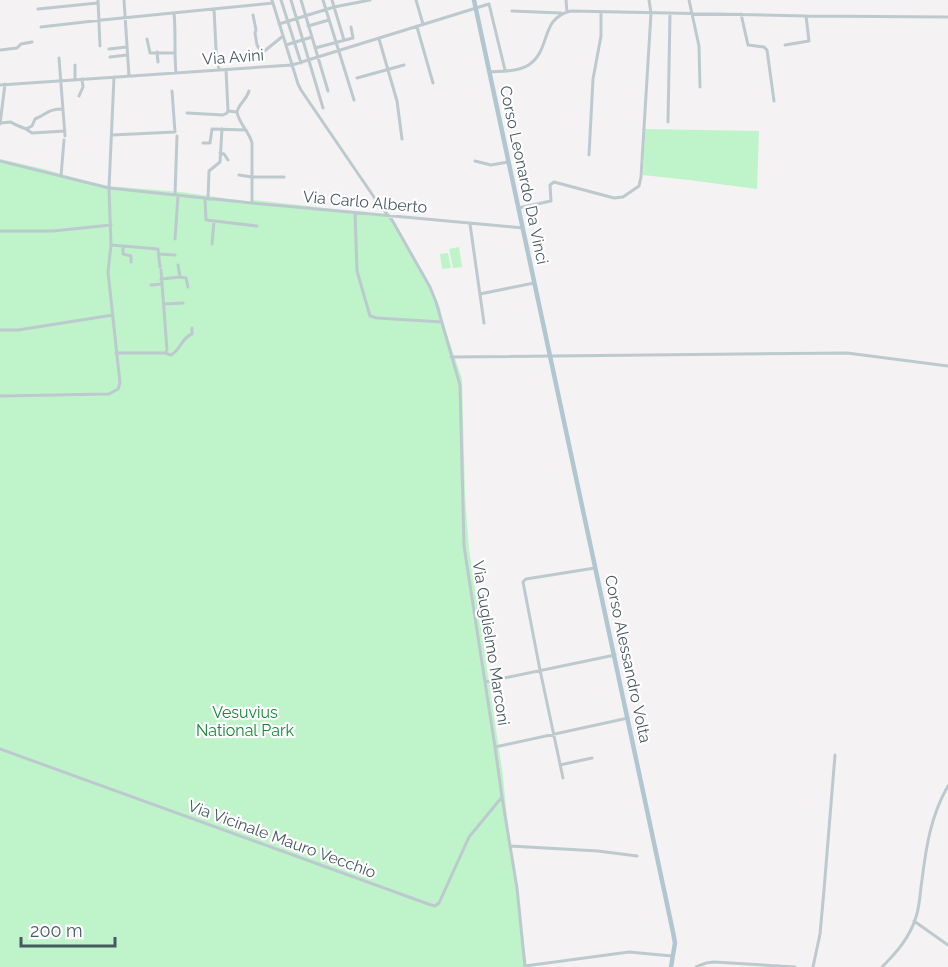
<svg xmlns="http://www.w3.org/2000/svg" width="948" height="967" viewBox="0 0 948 967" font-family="Raleway,sans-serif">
<rect width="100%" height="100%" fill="#f4f2f2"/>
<!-- green -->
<path fill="#bff3c9" d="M645,129l114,2 -2,58 -68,-9 -46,-5z
M0,159l44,10 31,9 33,8 73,6 70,10 2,-2 135,15 42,70 10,23 3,15 19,56 3,117 4,52 34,228 4,43 20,148h-527z
M459,247l3,20 -9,1 -4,-19z
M448,253l3,15 -9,1 -2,-15z"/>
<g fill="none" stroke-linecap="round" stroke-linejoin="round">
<!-- minor -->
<path stroke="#bccacf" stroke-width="3" d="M98,0l2,46
M124,0l5,76
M272,0l26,84 3,6 77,113 14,17 38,67 6,15 24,83 4,161 31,201 7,50 15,91 8,79
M281,0l20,63
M291,0l32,108
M301,0l27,91
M323,0l31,100
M332,0l12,40
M416,0l7,24
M566,0l1,12
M689,0l10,46 1,41
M38,9l60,-6
M214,9l2,40 3,21
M512,11l49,2
M174,13c2,20 0,40 2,60
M741,14l7,31 16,2 3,3 7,51
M253,15l3,15 -1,3 2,12 5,8 21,-17
M279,24l55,-17 36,-7
M308,26l21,-6
M41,27l61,-7 171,-17
M417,27l16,56
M147,39l3,14h25
M379,39l18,62 5,38
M286,45l26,-8
M785,45l24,-4 -3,-25
M315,48l38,-10 -2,-11
M109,49l18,-2
M0,50l17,-2 4,-4 11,-2
M157,52l1,10
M110,57l17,-2
M59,58l6,78
M75,65v15
M226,70l2,41 9,1c2,12 12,19 15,31v60
M489,72c13,-1 30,0 41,-8 21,-15 10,-46 41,-53l235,5 142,1
M357,78l47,-13
M0,85l292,-20 197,-61 16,66
M79,96l4,-9 -1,-8
M237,112c2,-9 9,-11 12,-21
M187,113l36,2 4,-2 1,-2
M668,122l2,-109
M0,123l11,-1 3,2 12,5 6,4 33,-2
M0,124l5,-40
M26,129l6,-3 3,-7c13,-5 12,-10 28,-10
M112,135l63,-3 -3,-41
M203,143h7l2,-14 34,1
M220,153l4,1 4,6
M589,155l4,-76 8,-43v-24
M0,161l109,27 143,15 271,25
M475,161l16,4 17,-3
M239,175l13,2h32
M61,176l3,-36
M175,195l2,-59
M205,199l1,21 51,6
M208,199l1,-28 11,-9 2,-33
M518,208l33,-7 -1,-16 4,-3 60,16 9,-1 16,-11 2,-9 10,-164 -2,-13
M355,213l2,58 13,45 7,2 65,4
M470,224l14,99
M0,231h53l58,-6
M175,239l3,-43
M212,244l2,-23
M111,245l47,4 2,18
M123,246v8l8,2v6
M159,254l16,1
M178,265l2,12
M161,279l19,-2 6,1 2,9
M151,285l11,-1
M480,294l54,-11
M164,304l19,-1
M0,330h18l95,-15
M116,353h49l2,-3 -6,-80
M165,353l6,2c10,-5 9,-16 21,-21v-6
M451,357l396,-4 101,13
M0,396l109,-2 9,-5 2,-6 -12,-111 3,-27 -2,-57 5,-111
M485,682l130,-27
M495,747l133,-29
M0,749l431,156 4,1 4,-3 30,-66 33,-40
M560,765l32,-7
M563,778l-23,-108 -17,-88 3,-3 69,-11
M510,846l88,5 39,5
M914,921l34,24
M525,966l104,-14 43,4
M696,967l10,-4 8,-1 81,5
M813,967l7,-33 4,-44 11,-135
M882,967c15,-15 28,-30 34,-50 4,-12 4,-25 6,-37 4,-33 9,-65 26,-94"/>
<!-- major -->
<path stroke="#b0c7d2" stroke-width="4.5" d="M474,0l199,932 2,11 -4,24"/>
</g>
<g text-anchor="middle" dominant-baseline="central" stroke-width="4.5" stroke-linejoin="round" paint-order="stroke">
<!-- street labels -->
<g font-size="16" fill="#485a61" stroke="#fff">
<text transform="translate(233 57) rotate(-4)">Via Avini</text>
<text transform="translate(524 175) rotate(78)">Corso Leonardo Da Vinci</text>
<text transform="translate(365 202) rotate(5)">Via Carlo Alberto</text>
<text transform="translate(491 643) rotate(81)">Via Guglielmo Marconi</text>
<text transform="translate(628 659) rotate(78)">Corso Alessandro Volta</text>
<text transform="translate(282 839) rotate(20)">Via Vicinale Mauro Vecchio</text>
</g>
<!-- park labels -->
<g font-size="16" fill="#128937" stroke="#fff">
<text x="245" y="712">Vesuvius<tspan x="245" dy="18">National Park</tspan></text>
</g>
</g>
<!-- scale -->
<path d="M21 937v9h94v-9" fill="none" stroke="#485a61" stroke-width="3"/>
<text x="30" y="937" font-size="18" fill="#485a61" stroke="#ffffff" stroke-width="4.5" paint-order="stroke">200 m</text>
</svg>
